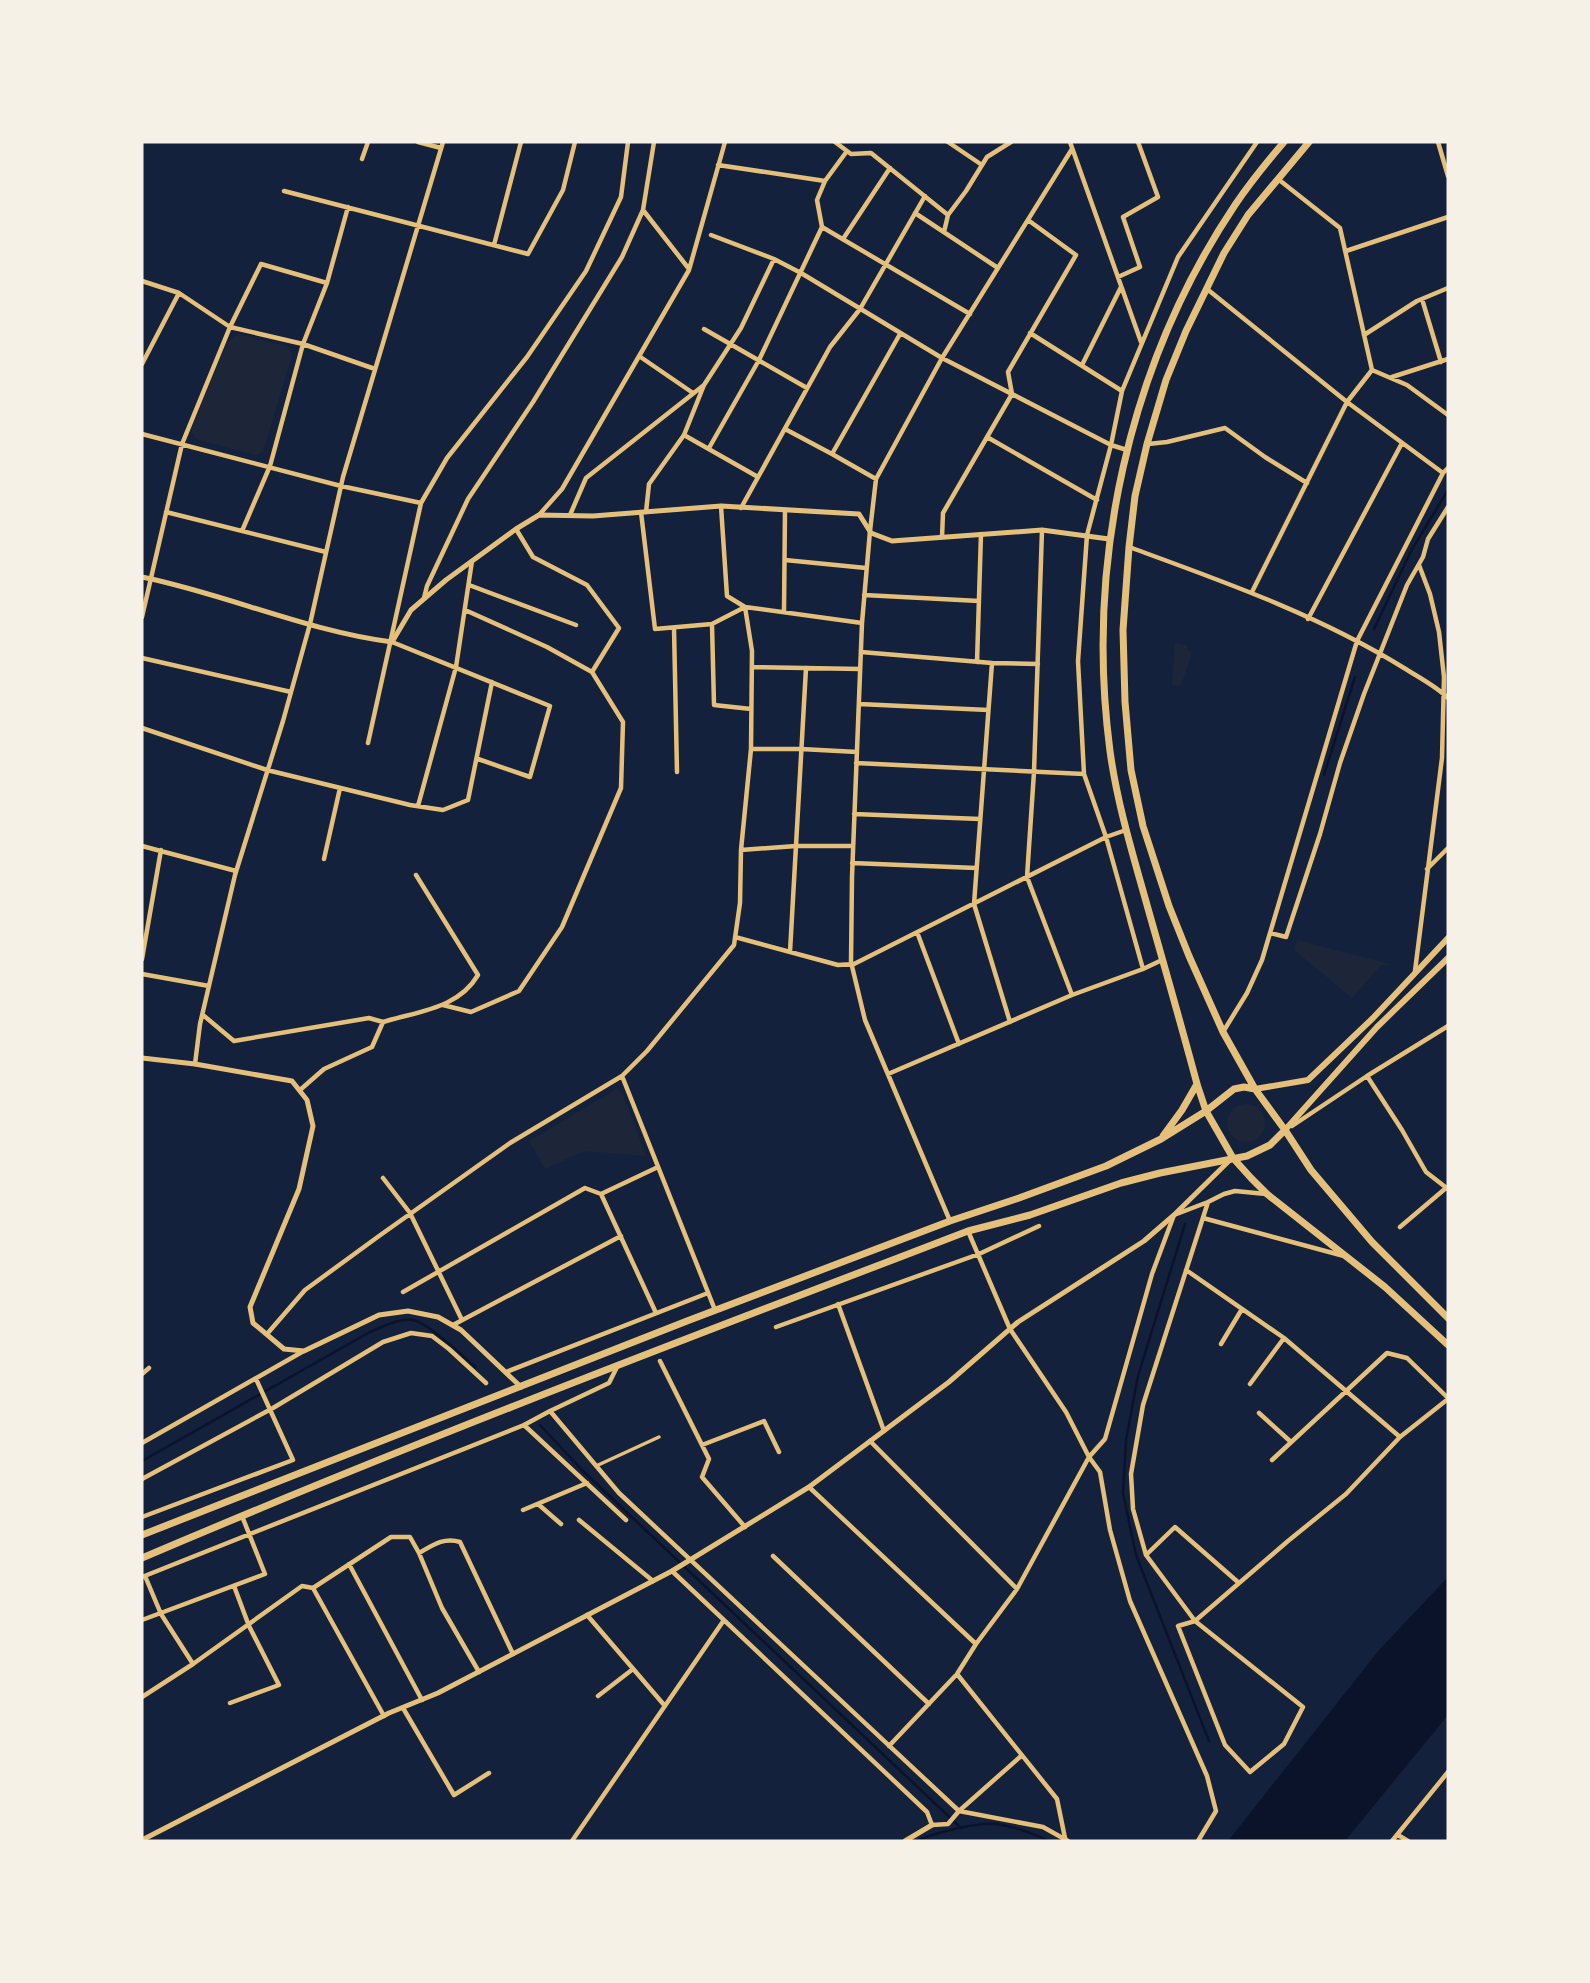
<svg xmlns="http://www.w3.org/2000/svg" width="1590" height="1983" viewBox="0 0 1590 1983" font-family="'DM Sans',sans-serif">
<rect width="100%" height="100%" fill="#14213d"/>
<!-- green -->
<path fill="#1d2539" d="M238,334l51,13 3,8 -29,97 -8,3 -59,-16 -5,-9 36,-87z
M1175,643l12,2 1,5 4,3 -11,33 -9,-1z
M1297,940l96,25h-12l-29,33 -58,-48z
M617,1089l6,6 23,61 -62,-5 -39,18 -16,-28z
M1227 1123a19 19 0 1 1 38 0a19 19 0 1 1-38 0Z"/>
<!-- water -->
<path fill="#0b132b" d="M1448,1577v138l-103,126h-117l151,-191z"/>
<g fill="none" stroke-linecap="round" stroke-linejoin="round">
<!-- stream -->
<path stroke="#0b132b" stroke-width="2.5" d="M1374,629l37,-78 37,-61
M1324,775l31,-98
M1185,1224l-47,152 -12,64 -3,53 13,62 73,186
M540,1425l42,45 379,358
M142,1461l228,-129c13,-5 28,-14 43,-12 14,2 50,36 62,47
M916,1841c18,-8 61,-19 80,-17 15,2 40,10 52,17"/>
<!-- pedestrian -->
<path stroke="#e5c07b" stroke-width="3.5" d="M596,1466l63,-29"/>
<!-- minor -->
<path stroke="#e5c07b" stroke-width="4.5" d="M418,142l23,6
M654,142l-11,68 46,59
M835,142l16,12 20,-1 77,62
M948,142l34,23
M1070,142l71,200
M1438,142l10,34
M362,159l6,-17
M825,181l22,-30
M284,191l244,63 35,-64 12,-48
M915,213l83,55
M822,227l148,87
M944,232l4,-17 18,-24 21,-34 24,-15
M711,235l63,24 27,14 141,85 169,87 16,5
M843,239l47,-71
M494,245l27,-103
M1346,251l102,-34
M1118,277l22,-10 -17,-50 35,-20 -20,-55
M142,281l37,12 51,34 73,17 72,25
M1207,289l140,113 96,71
M1422,299l19,63
M704,329l103,59
M1030,333l92,58
M1364,335l53,-34 31,-13
M639,356l54,37
M142,364l37,-71
M1082,365l39,-78
M1372,370l35,15 41,30
M1392,377l56,-18
M704,385l37,-57 33,-69
M785,429l47,25
M142,434l199,52 80,17
M987,437l110,63
M1148,444l19,-2 58,-14 40,29 42,26
M709,448l50,-88 63,-133 -5,-27 8,-19 -107,-16
M876,479l-44,-25 68,-120
M741,508l89,-161 30,-38 65,-113
M166,512l160,40
M641,512l14,117 57,-5 33,-17 117,16
M646,512l3,-28 35,-49
M539,515l23,-26 127,-219 36,-128
M570,515l16,-37 118,-93 -20,50 74,42
M516,529l17,28 54,28 32,43 -27,44
M1042,530l-8,242 -7,105 45,118
M242,531l28,-65 33,-122 24,-61 21,-76
M942,537l1,-24 69,-119 -4,-22 68,-117 -48,-35
M1129,547c93,34 190,68 275,121 14,9 32,18 44,30
M785,560l81,8
M469,585l107,40
M1252,592l95,-190 25,-32 -32,-142 -62,-49
M864,595l115,6
M424,598l3,-12 41,-87 65,-97 89,-145 21,-47
M784,611l1,-101
M142,617l40,-173 48,-117 31,-63 66,19
M1308,619l94,-176
M712,624l2,81 37,4
M674,628l3,144
M392,642l158,64 -20,71 -52,-18
M861,652l131,11 -18,241 36,118
M142,658l149,34
M977,662l4,-128
M992,663l46,1
M752,667l108,2
M859,704l129,6
M142,728l125,42 143,35 33,5 25,-10 24,-118
M368,743l53,-240 26,-45 80,-101 59,-86 35,-74 7,-55
M751,749h50l56,3
M856,763l228,11
M418,806l38,-139 16,-106
M854,814l126,5
M142,846l94,25
M741,850l55,-4h57
M324,859l16,-71
M852,863l124,5
M1427,869l21,-21
M917,932l42,112
M1270,933l16,4 34,-103 20,-71 24,-69 43,-109 16,-28 5,-18 20,-32
M735,937l103,28 16,-1 252,-127 20,-7
M790,952l16,-284
M142,959l19,-109
M1143,969l-37,-132 -22,-63 -6,-113 9,-126 24,-90 11,-54 56,-134 79,-115
M1415,971l27,-213 2,-81 -5,-45 -9,-38 -11,-29
M142,974l67,12
M443,1005l28,7 48,-21 43,-64 59,-139 2,-66 -31,-50 -45,-25 -82,-37
M203,1015l31,26 135,-23 14,4 -11,25 -48,22 -24,21
M383,1022c35,-11 75,-13 95,-47l-62,-100
M1223,1032l24,-39 15,-33 95,-319 86,-168 5,-5
M195,1064l5,-40 35,-149 48,-154 27,-97 33,-147 100,-335
M888,1074l184,-79 71,-26 19,-9
M622,1076l93,234
M1367,1076l35,54 24,42 22,17
M1292,1126l75,-50 81,-50
M383,1178l27,35 52,107
M601,1194l55,119
M1208,1202l-65,203 -12,69 2,35 13,46 49,66 108,86 -19,37 -34,28 -25,-27 -47,-119 17,-5 93,-80 58,-47 54,-57 48,-38
M1203,1218l141,38
M950,1221l-85,-201 -14,-58 1,-85 10,-254 8,-92 6,-52 66,-121 130,-209
M1400,1227l46,-39
M968,1231l42,98 56,83 23,45 11,15 10,58 20,71 77,175 9,35 -18,30
M1186,1270l98,68 116,99
M403,1292l182,-104 16,6 57,-27
M838,1304l46,127
M453,1325l168,-89
M776,1327l203,-73 60,-28
M267,1334l38,-44 74,-54 131,-93 112,-67 25,-25 87,-106 6,-42 1,-53 10,-101 1,-98 -7,-44 -18,-11 -6,-90
M1221,1344l21,-35
M660,1361l49,98 -7,18 43,50
M506,1372l202,-79
M142,1374l7,-6
M1250,1384l34,-46
M550,1411l59,-28 8,-16
M1259,1413l32,29
M524,1425l102,95
M870,1441l147,148
M142,1443l160,-91
M702,1445l62,-24 15,31
M1272,1460l115,-107 20,5 41,40
M142,1479l131,-71 110,-66 28,-9 21,3 17,13 37,34
M809,1487l167,157
M538,1504l23,20
M523,1510l64,-27
M142,1517l151,-57 -37,-81
M579,1520l74,61
M419,1553c14,-8 25,-16 41,-11l53,112
M1146,1555l29,-28 64,56
M773,1556l156,148
M349,1564l73,136
M672,1571l255,241 5,13 16,-1 11,-13 62,-55
M145,1576l16,38 32,50
M142,1577l382,-152 26,-14 69,82 340,318 84,16 25,14
M313,1588l71,128
M587,1615l78,91
M142,1620l123,-46 -23,-58
M957,1674l100,125 8,39
M598,1696l35,-27
M142,1697l51,-33 109,-78 11,2 78,-51h19l9,16 23,55 37,64
M230,1703l49,-18 -30,-59 -15,-40
M403,1708l51,87 35,-22
M889,1746l68,-72 19,-30 41,-55 72,-132 16,-18 47,-165 22,-59 34,-13 16,-8 11,-3 31,3
M1398,1835l10,6
M572,1841l152,-221
M1392,1841l56,-69"/>
<!-- tertiary -->
<path stroke="#e5c07b" stroke-width="5" d="M142,577c84,17 164,54 250,65l19,-32 35,-30 70,-51 23,-14 54,1 128,-10 138,8 12,19 21,8 150,-11 67,9
M142,1058l53,6 97,17 15,19 6,26 -14,63 -49,118 3,16 31,26 20,2 75,-36 29,-4 30,6 23,13 60,57
M142,1840l247,-127 49,-20 234,-122 137,-84 140,-105 69,-60 126,-81 30,-26 56,-55
M905,1841l27,-16
M1065,1841v-2"/>
<!-- primary -->
<path stroke="#e5c07b" stroke-width="6" d="M1255,1089l53,-9 65,-62 75,-80
M1285,1130l92,-103 71,-69"/>
<!-- trunk -->
<path stroke="#e5c07b" stroke-width="7" d="M1284,142c-17,20 -34,41 -49,63 -106,158 -150,357 -125,546 7,52 23,104 37,154 17,60 34,119 50,179l9,27 27,47 18,20 16,16 118,93 63,58
M1309,142l-61,73 -24,38 -38,78 -20,49 -19,64 -12,52 -6,51 -6,83 2,72 6,68 12,56 26,80 20,50 34,76 32,57 30,41 26,40 61,72 76,76
M1163,1136l19,-26 15,-26
M142,1535l545,-214 263,-100 69,-23 87,-32 55,-27 45,-28 28,-22 10,-2 11,2
M142,1558c251,-107 506,-205 761,-302l65,-25 62,-16 91,-32 39,-10 87,-17 23,-11 15,-15"/>
</g>
<!-- border -->
<rect width="1590" height="1983" fill="none" stroke="#f6f1e7" stroke-width="287"/>
</svg>
